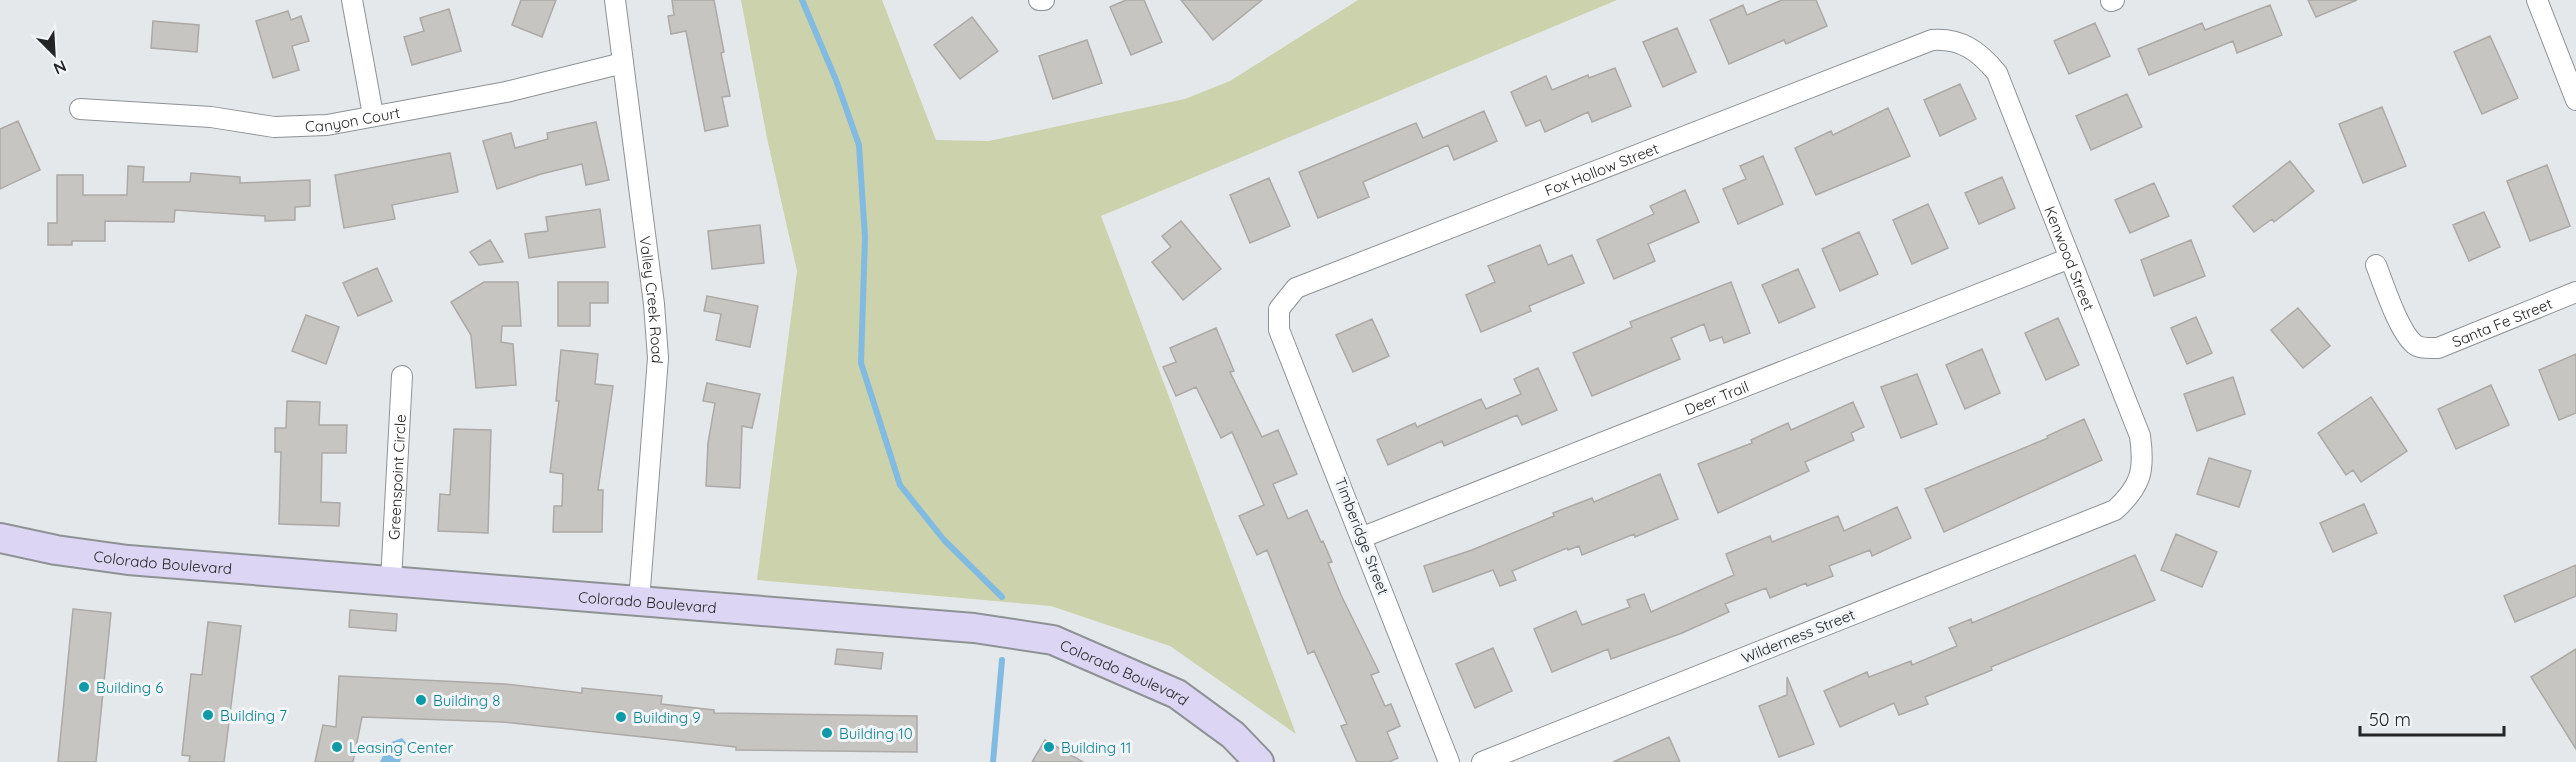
<svg xmlns="http://www.w3.org/2000/svg" width="2576" height="762" viewBox="0 0 2576 762" font-family="Quicksand,sans-serif">
<rect width="100%" height="100%" fill="#e4e8eb"/>
<!-- green -->
<path fill="#ccd2ab" d="M741,0h141l54,140 53,1 196,-42 45,-18 128,-81h259l-516,216 195,518 -126,-88 -119,-40 -294,-26 40,-309 -30,-133z"/>
<!-- water -->
<path fill="#82bbe1" d="M402,738l5,6 -7,18h-20l9,-19z"/>
<g fill="none" stroke-linecap="round" stroke-linejoin="round">
<!-- stream -->
<path stroke="#82bbe1" stroke-width="6" d="M802,0l34,80 23,65 6,92 -4,126 39,122 44,55 58,57
M993,762l9,-102"/>
</g>
<!-- building -->
<path fill="#c7c5c1" stroke="#aca9a6" stroke-width="1.5" d="M521,0h35l-14,37 -30,-12z
M672,0h42l10,52 -3,1 9,43 -8,1 6,29 -23,5 -19,-100 -15,3 -3,-18 6,-1z
M1126,0h18l18,42 -31,13 -21,-48z
M1181,0h81l-49,40z
M1782,0h34l11,26 -41,18 -2,-4 -55,24 -19,-44 33,-15 4,10z
M2308,0h49l-41,17z
M2270,5l12,30 -45,18 -4,-12 -84,34 -11,-26 64,-26 3,7z
M449,9l12,42 -49,14 -8,-28 20,-6 -4,-13z
M288,11l3,9 10,-4 8,25 -17,5 7,24 -26,8 -17,-57z
M972,17l26,34 -38,28 -26,-34z
M153,21l46,4 -2,27 -46,-4z
M2095,23l15,33 -41,18 -15,-33z
M1677,28l19,44 -33,15 -20,-45z
M2490,36l28,62 -36,16 -28,-62z
M1087,40l15,43 -49,16 -14,-43z
M1615,68l16,38 -39,16 -4,-10 -43,20 -5,-12 -14,6 -15,-34 35,-16 6,14 36,-15 1,3z
M1960,84l16,35 -36,17 -16,-36z
M2127,94l15,33 -51,23 -15,-34z
M2382,107l24,59 -43,17 -24,-59z
M1888,108l22,48 -94,39 -21,-47 36,-17 2,4z
M1484,111l13,30 -43,19 -6,-15 -85,37 6,15 -51,21 -19,-46 117,-49 7,15z
M18,121l22,49 -40,19v-60z
M596,122l13,58 -23,5 -4,-21 -41,10 -44,15 -14,-48 28,-8 4,15 33,-9 -1,-6z
M450,153l8,39 -66,13 3,14 -51,9 -9,-53z
M1763,156l20,48 -45,20 -15,-35 23,-10 -6,-13z
M2290,161l24,30 -40,31 -2,-3 -18,13 -21,-26z
M2547,165l23,61 -40,15 -23,-60z
M128,166l16,1 -1,15h47l1,-9 49,4v6l70,-3v26l-15,1v13l-30,1v-5l-90,-6 -1,12 -69,-1v20h-33v4h-24v-22h9v-48h26v20h44z
M2002,177l13,31 -36,16 -14,-31z
M1269,178l21,48 -40,17 -20,-48z
M2154,183l15,33 -39,17 -15,-33z
M1685,190l14,32 -51,22 7,17 -41,18 -17,-39 57,-26 -4,-8z
M1928,204l20,44 -36,16 -19,-44z
M600,209l5,38 -76,11 -4,-24 23,-3 -2,-14z
M2484,212l16,35 -31,14 -16,-36z
M1181,221l40,48 -38,31 -31,-38 19,-15 -9,-11z
M760,225l4,38 -52,6 -4,-38z
M1859,232l19,42 -38,17 -18,-42z
M490,240l13,22 -24,3 -9,-13z
M2191,240l14,36 -51,20 -13,-36z
M1540,245l8,20 24,-10 12,28 -55,23 2,5 -50,21 -15,-37 29,-13 -7,-16z
M377,268l15,33 -34,15 -15,-33z
M1798,269l17,38 -36,16 -17,-38z
M484,282h34l3,44h-19l-1,16 12,2 3,41 -40,3 -5,-53 -20,-33z
M558,282h50v21h-18v23h-32z
M1731,282l19,51 -26,10 -2,-6 -12,4 -6,-17 -33,14 9,21 -88,37 -19,-43 59,-26 -2,-5z
M707,296l51,10 -8,41 -34,-7 5,-26 -17,-3z
M2298,308l32,38 -27,22 -32,-38z
M306,315l33,12 -13,37 -34,-13z
M2196,317l16,36 -25,11 -16,-36z
M2058,318l21,47 -33,15 -21,-47z
M1372,319l17,37 -36,16 -17,-37z
M1216,328l18,43 -4,1 32,65 16,-7 19,44 -24,10 15,35 19,-9 14,32 2,-1 9,21 -4,1 13,32 38,77 -8,3 14,31 6,-2 9,22 -13,6 11,26 -9,4h-32l-16,-36 6,-2 -33,-73 -6,3 -41,-104 -10,5 -18,-39 25,-11 -32,-73 -11,6 -25,-51 -20,9 -13,-29 13,-5 -6,-14z
M1982,349l18,44 -35,16 -19,-44z
M561,350l37,4 -3,30 18,2 -15,104h5l-1,42h-49l1,-26h8l1,-32 -13,-2 9,-71h-3z
M2576,354v59l-17,7 -20,-50z
M1538,368l19,42 -35,15 -5,-10 -73,31 -2,-5 -54,24 -11,-25 38,-17 2,4 64,-28 5,10 35,-15 -7,-15z
M1917,374l20,50 -36,14 -20,-51z
M2233,377l12,37 -48,17 -13,-37z
M707,383l53,11 -8,34 -10,-2 -2,62 -34,-2 2,-43 7,-40 -12,-2z
M2491,385l18,40 -53,24 -18,-40z
M2371,397l36,54 -46,31 -8,-12 -7,5 -28,-42z
M287,401l33,1 -1,23h28l-1,28h-24l-1,49 19,1 -1,23 -60,-2 2,-72h-6v-24h11z
M1853,402l11,25 -13,6 3,7 -49,22 4,9 -91,42 -20,-49 54,-21 -1,-3 37,-17 3,7z
M2084,419l18,41 -158,72 -19,-43 123,-51 -1,-2z
M454,429l37,1 -3,103 -50,-2 2,-37 10,1z
M2209,458l42,13 -12,36 -42,-13z
M1660,474l18,45 -43,18 -1,-3 -52,21 -3,-9 -11,4 -1,-2 -55,23 4,9 -16,6 -7,-16 -60,22 -9,-26 48,-16 82,-34 -1,-3 39,-15 2,4z
M2364,504l13,29 -44,19 -13,-29z
M1897,507l14,31 -39,18 -2,-6 -41,16 4,10 -26,10 -1,-3 -36,15 -4,-10 -41,16 4,8 -47,21 -71,26 -3,-10 -56,23 -18,-43 42,-18 6,14 48,-18 -3,-7 17,-6 7,18 83,-37 -8,-21 44,-18 2,6 66,-26 6,15z
M2176,534l41,18 -15,35 -41,-17z
M2135,555l20,45 -164,67 1,3 -67,27 3,7 -29,11 -5,-12 -54,24 -16,-36 43,-19 2,5 42,-16 1,4 45,-19 -8,-18 22,-9 1,4z
M2576,565v31l-61,26 -11,-26z
M73,609l38,4 -15,149h-38z
M350,610l47,4 -1,17 -47,-4z
M208,622l33,4 -17,136h-35l1,-6 -8,-1 9,-81 11,1z
M1493,648l19,43 -37,17 -19,-44z
M837,649l46,4 -2,16 -46,-5z
M2576,649v100l-45,-72z
M339,676l166,8 77,9v-5l80,8 -1,8 53,6v3l203,3v36l-181,-2v-3l-233,-25 -141,-5 -9,45h-38l8,-37 13,2z
M1787,677l27,67 -35,13 -20,-51 28,-11z
M1669,737l11,25h-67z
M1045,740l38,22h-51z"/>
<g fill="none" stroke-linecap="round" stroke-linejoin="round">
<!-- minor casing -->
<g stroke="#8e9294" stroke-width="22">
<g id="minor">
<path d="M352,0l21,115"/>
<path id="s1" d="M615,0l39,304 4,54 -19,243"/>
<path d="M1039,0h5"/>
<path d="M2537,0l39,100"/>
<path d="M2111,1l3,-1"/>
<path id="s2" d="M80,109l131,8 63,10 53,-2 179,-33 117,-29"/>
<path id="s3" d="M2376,265c8,20 22,65 38,79 6,5 16,4 24,4l138,-56"/>
<path id="s4" d="M1363,537l707,-279"/>
<path id="s5" d="M391,581l11,-205"/>
<path id="s6" d="M1449,762l-170,-432v-21l17,-21 636,-248c29,-2 47,11 65,33l143,363c5,35 1,50 -25,74l-633,252"/>
</g>
</g>
<!-- secondary casing -->
<g stroke="#8e9294" stroke-width="32">
<g id="secondary">
<path id="s7" d="M0,538l56,12 72,10 846,68 79,12 124,54 56,41 26,27"/>
</g>
</g>
<!-- minor -->
<use href="#minor" stroke="#fff" stroke-width="20"/>
<!-- secondary -->
<use href="#secondary" stroke="#dcd5f3" stroke-width="28"/>
</g>
<!-- markers -->
<g fill="#0f9aa8" stroke="#f1f5f8" stroke-width="2">
<circle cx="84" cy="687" r="6"/>
<circle cx="421" cy="700" r="6"/>
<circle cx="208" cy="715" r="6"/>
<circle cx="621" cy="717" r="6"/>
<circle cx="827" cy="733" r="6"/>
<circle cx="337" cy="747" r="6"/>
<circle cx="1049" cy="747" r="6"/>
</g>
<g text-anchor="middle" dominant-baseline="central" stroke-width="6" stroke-linejoin="round" paint-order="stroke">
<!-- street labels -->
<g font-size="15" fill="#222425" stroke="#f1f5f8">
<text stroke="none"><textPath href="#s2" startOffset="274">Canyon Court</textPath></text>
<text stroke="none"><textPath href="#s6" startOffset="840">Fox Hollow Street</textPath></text>
<text stroke="none"><textPath href="#s6" startOffset="1470">Kenwood Street</textPath></text>
<text stroke="none"><textPath href="#s1" startOffset="302">Valley Creek Road</textPath></text>
<text stroke="none"><textPath href="#s3" startOffset="182">Santa Fe Street</textPath></text>
<text stroke="none"><textPath href="#s4" startOffset="380">Deer Trail</textPath></text>
<text stroke="none"><textPath href="#s5" startOffset="104">Greenspoint Circle</textPath></text>
<text transform="translate(1362 536) rotate(69)">Timberidge Street</text>
<text stroke="none"><textPath href="#s7" startOffset="165">Colorado Boulevard</textPath></text>
<text stroke="none"><textPath href="#s7" startOffset="651">Colorado Boulevard</textPath></text>
<text transform="translate(1798 636) rotate(-22)">Wilderness Street</text>
<text stroke="none"><textPath href="#s7" startOffset="1137">Colorado Boulevard</textPath></text>
</g>
<!-- culture labels -->
<g font-size="15" fill="#0d838f" stroke="#f1f5f8" text-anchor="start">
<text x="96" y="687">Building 6</text>
<text x="433" y="700">Building 8</text>
<text x="220" y="715">Building 7</text>
<text x="633" y="717">Building 9</text>
<text x="839" y="733">Building 10</text>
<text x="349" y="747">Leasing Center</text>
<text x="1061" y="747">Building 11</text>
</g>
</g>
<!-- north arrow -->
<g transform="translate(54 54) rotate(156)" stroke="#f1f5f8" stroke-width="4.5" paint-order="stroke">
<path d="M0-4.5L10 22L0 15L-10 22Z" fill="#222425"/>
<text y="-9" font-size="16" font-weight="bold" text-anchor="middle" fill="#222425">N</text>
</g>
<!-- scale -->
<path d="M2360 726v9h144v-9" fill="none" stroke="#222425" stroke-width="3"/>
<text x="2369" y="726" font-size="18" fill="#222425" stroke="#f1f5f8" stroke-width="4.5" paint-order="stroke">50 m</text>
</svg>
